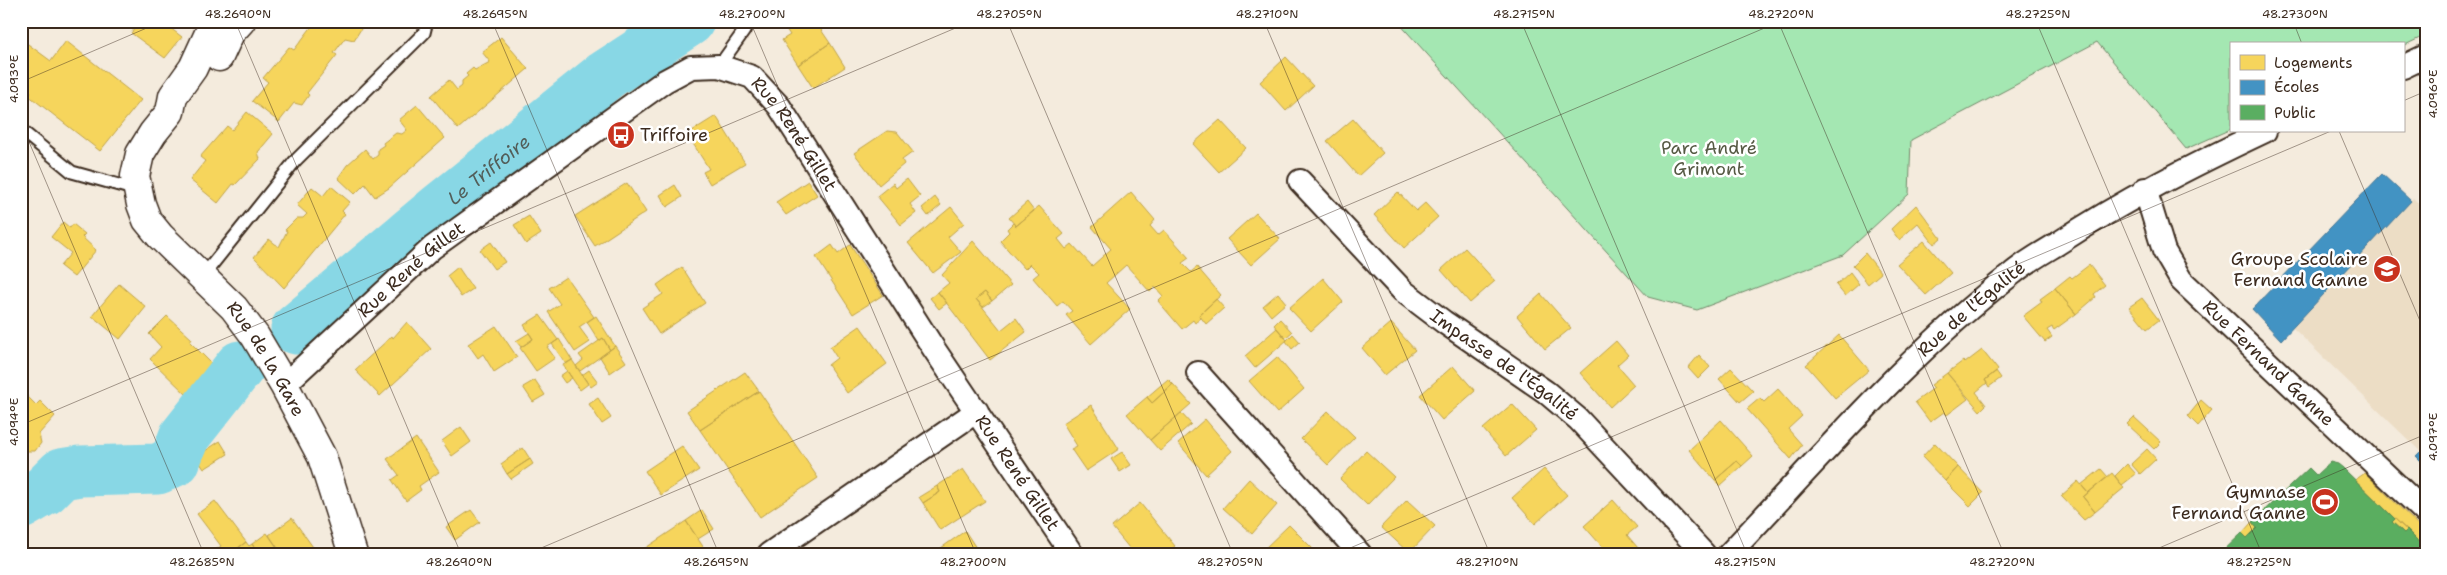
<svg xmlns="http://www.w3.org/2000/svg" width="2447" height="575" viewBox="0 0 2447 575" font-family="'Shantell Sans',sans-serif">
<rect width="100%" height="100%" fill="#f4ebdd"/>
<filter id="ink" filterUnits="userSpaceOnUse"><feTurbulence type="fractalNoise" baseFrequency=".02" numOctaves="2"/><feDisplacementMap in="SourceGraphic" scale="10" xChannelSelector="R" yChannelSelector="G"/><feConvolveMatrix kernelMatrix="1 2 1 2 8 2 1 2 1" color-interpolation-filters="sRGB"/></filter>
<g filter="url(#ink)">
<!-- built -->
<path fill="#ecddc5" d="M2413,198l13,12v247l-133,-129z"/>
<!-- green -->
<path fill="#a4e7b2" stroke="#708868" d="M1397,21h1029v14l-23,11v-2h-172v85l-45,20 -89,-107 -186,98 -2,54 -66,61 -146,55 -49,-13z"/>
<!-- homes -->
<path fill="#f6d55c" stroke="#bea249" d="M141,21h20l21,16 -17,21 -34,-25z
M316,21h50l-12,19 -9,-2 -11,15 3,2 -30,38 2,2 -7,10 -8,-2 -15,19 -27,-21 16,-19 -5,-4 26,-31 5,3z
M785,21h30l15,22 -32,22 -16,-25 8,-5 -8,-12z
M501,37l27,32 -70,60 -27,-33 18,-16 8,10 5,-4v-5l6,-5 -2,-2 7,-6 2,2 15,-8 -8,-10z
M21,39l30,22 15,-20 75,59 -41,51 -72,-56 3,-3 -10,-7z
M830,43l15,24 -32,21 -15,-23z
M1286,57l27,29 -27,25 -26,-29z
M417,105l28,33 -56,50 -14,9 -10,-13 -10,10 -17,-16 9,-13 18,-16 8,10 5,-4v-6l6,-4 -1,-2 13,-10 6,1 5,-4 -8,-10z
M247,112l26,22 -15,18 2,7 -25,26 -2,-1 -15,19 -28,-23 15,-19 -5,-4 27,-31 5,4z
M716,116l29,47 -35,21 -7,-12 6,-3 -22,-35z
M1353,119l30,34 -25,23 -31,-35z
M1220,120l26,28 -27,24 -26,-28z
M887,131l10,1 16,20 -11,8 2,4 -25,21 -25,-32z
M907,179l13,17 -10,8 6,9 -15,12 -24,-29 16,-13 3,5z
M808,181l9,14 -31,20 -10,-13z
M627,183l19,29 -51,34 -20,-30z
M675,185l7,12 -15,10 -7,-12z
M331,186l19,16 -8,9 3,3 -61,74 -30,-31 15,-18 10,8 8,-16 -2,-1 12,-12h6l4,-4 -10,-9 15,-18 11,9z
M1131,192l24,28 -5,6 8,9 6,-5 25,28 -7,5 9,9 6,-5 24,28 -22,20 2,3 -6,5 -2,-3 -11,9 -24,-28 5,-5 -8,-9 -5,5 -24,-27 -20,18 24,26 -39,35 -25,-29 6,-4 -9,-10 -6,5 -24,-28 6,-5 -9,-9 -5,5 -25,-28 9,-9 -2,-3 6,-6 3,3 23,-20 25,28 -6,5 8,10 6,-5 20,22 19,-17 -19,-22z
M1398,192l18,19 9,-8 13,14 -34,31 -30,-33z
M935,197l6,8 -13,11 -6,-8z
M1027,202l7,9 -18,15 -7,-8z
M1916,205l25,33 -7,6 -16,-21 -19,17 -8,-11z
M951,207l13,16 -16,14 13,15 -28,21 -25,-30z
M1256,213l24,26 -29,26 -24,-26z
M529,216l12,18 -15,10 -12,-19z
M63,222l7,6 3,-4 12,10 -3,3 14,13 -22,27 -14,-11 11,-13 -20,-16z
M973,241l38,44 -19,16 -7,-9 -9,7 25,31 15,-12 10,14 -36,28 -52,-68 11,-9 -7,-8z
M1924,241l27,32 -25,22 -29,-31z
M491,242l14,20 -11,7 -14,-19z
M832,245l6,9 12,-9 33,50 -30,19 -37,-57z
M1465,248l30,33 -25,22 -29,-33z
M1865,253l16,20 -13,11 -15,-19z
M2089,265l16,20 -11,9 2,3 -20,17 -21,-26 15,-12 2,2z
M458,267l15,22 -12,8 -14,-21z
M682,267l23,36 -46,31 -17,-26 21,-14 -6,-9z
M1850,272l9,12 -14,12 -9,-11z
M566,277l28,40 -15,10 11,15 -15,10 -27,-40 12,-8 -11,-16z
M1323,278l20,24 -32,29 -22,-23z
M119,284l27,23 -26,32 -28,-23z
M2055,288l21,26 -22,16 -2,-3 -5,3 5,7 -7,5 -22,-26 19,-14 -2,-3z
M938,292l9,11 -8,6 -9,-11z
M985,292l7,9 -9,6 -7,-8z
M1278,293l8,10 -15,13 -8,-10z
M1541,294l30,34 -26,21 -28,-33z
M2142,298l17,22 -12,9 -18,-22z
M1216,299l8,9 -18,16 -7,-9z
M540,315l18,25 -11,7 8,11 -19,13 -16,-23 13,-9 -9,-14z
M167,316l25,23 -2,3 26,26 -28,28 -38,-37 11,-12 -12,-13z
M596,316l19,30 -5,4 -7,-12 -4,3 -12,-19z
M1280,319l12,13 -7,6 -11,-13z
M407,322l24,27 -51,47 -25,-26 37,-34 1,2z
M1391,323l24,27 -30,25 -23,-27z
M496,326l21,31 -23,15 -11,-18 -5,4 -10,-14z
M860,326l27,38 -40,29 -19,-28 9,-7 -7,-11z
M1277,328l10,12 -32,28 -10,-12z
M529,333l4,6 -12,8 -5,-6z
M1293,334l7,8 -8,7 -6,-8z
M1839,335l30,35 -34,28 -29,-33z
M603,338l7,12 -30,21 -4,-5 7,-6 -4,-5z
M559,339l13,21 -6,4 -14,-20z
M1616,341l12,14 -11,10 17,20 -24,22 -30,-34z
M615,346l11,16 -16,11 -10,-16z
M1982,350l16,20 -13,10 2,3 -11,9 10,13 -6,6 -33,-38 16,-12 2,2z
M1699,355l11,12 -12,12 -10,-11z
M1277,357l27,32 -27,24 -28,-32z
M572,360l16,24 -8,6 -17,-25z
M1453,366l22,25 -33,29 -22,-25z
M1731,368l22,23 -13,11 -21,-23z
M589,370l9,12 -7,5 -9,-12z
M567,371l5,7 -7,5 -5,-7z
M1996,371l5,7 -12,9 -4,-7z
M745,372l14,19 -59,39 -13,-19z
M1947,373l21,26 -21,16 -3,-3 -14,10 -15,-20 19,-14 -3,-3z
M1168,379l5,5 -21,19 -5,-6z
M535,380l10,15 -12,7 -10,-15z
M1173,384l18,20 -41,36 -23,-26 20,-17 5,6z
M1778,389l24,27 -14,13 14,16 -11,14 -44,-50 13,-11 4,4z
M21,390l15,15 4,-4 15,15 -16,18 2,9 -6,8h-8l-6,-4z
M759,391l59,87 -58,39 -60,-87z
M598,398l13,20 -9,6 -13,-20z
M2201,400l11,10 -14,16 -10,-10z
M1512,404l24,26 -30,26 -23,-27z
M1091,405l28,44 -33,22 -15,-22 6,-3 -14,-23z
M193,411l7,7 -11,10 -7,-7z
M1328,411l27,26 -27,28 -27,-26z
M1181,413l10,11 -31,27 -10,-11z
M2134,417l27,25 -7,7 -27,-25z
M1205,419l27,32 -26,24 -28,-32z
M1721,420l32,36 -11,10 -5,-5 -22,19 -26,-30z
M461,427l10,15 -19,14 -10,-15z
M416,438l23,34 -20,14 2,4 -15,11 -14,-21 7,-5 -12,-16z
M220,441l8,13 -24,15 -8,-12z
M1935,443l23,24 -13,14 -23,-24z
M682,446l17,24 -38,25 -16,-24z
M523,448l7,11 -23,15 -6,-10z
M2147,449l9,10 -16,15 -9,-10z
M1366,451l28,26 -27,28 -27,-26z
M1122,452l9,13 -11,7 -9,-13z
M530,459l3,5 -22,15 -4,-5z
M1737,461l5,5 -22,20 -5,-6z
M2127,464l9,10 -14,11 -7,-9z
M1958,467l25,26 -13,13 -25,-25z
M963,469l22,32 -45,29 -17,-27 17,-11 -3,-6z
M1544,469l23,26 -32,29 -23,-26z
M2101,469l7,8 -20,16 -7,-8z
M2112,473l12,15 -29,24 -12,-15z
M2365,473l61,60v16l-71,-69z
M1249,479l28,26 -25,29 -29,-26z
M2078,481l10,12 -5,4 12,15 -11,8 -23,-24z
M937,486l3,6 -17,11 -4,-6z
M1407,500l28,26 -26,27 -28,-26z
M1613,500l24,27 -10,8 11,13 -7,6h-26l2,-2 -23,-26z
M215,501l31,41 -16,12h-20l11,-8 -24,-32z
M1140,503l35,43 -9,8h-32l-22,-27z
M471,510l9,12 -25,18 -9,-13z
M702,510l12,19 -16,10 -12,-18z
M292,518l26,36 -42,-1 3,-3 -10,-15z
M2395,519l12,11 -3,3 -12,-11z
M686,521l20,30 -4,3h-55l-3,-5z
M2252,522l5,6 -10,10 -5,-5z
M1289,525l26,26 -3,3h-50l-1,-2z
M965,531l15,23h-45l-1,-1z
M267,533l12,17 -3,4h-17l-7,-10z
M246,542l3,4 3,-2 7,10h-29z"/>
<!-- schools -->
<path fill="#4393c3" stroke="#417492" d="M2382,174l29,27 -130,139 -29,-31z
M2420,452l6,5 -1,8 -9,-9z"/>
<!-- public -->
<path fill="#5aae61" stroke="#51864d" d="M2330,462l8,2 5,4 52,51 -3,3 12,11 3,-3 19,19v5h-206l22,-21 5,5 10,-10 -5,-6 57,-54 7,7z"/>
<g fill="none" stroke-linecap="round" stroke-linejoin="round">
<!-- river -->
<g stroke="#88d7e5" stroke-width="51">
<path id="s1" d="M296,329l143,-120 167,-134 83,-54"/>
<path d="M21,504l24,-14 16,-16 19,-3 78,-2 17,-8 9,-24 56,-71"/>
</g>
<!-- service casing -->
<g stroke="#3b2a1e" stroke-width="15">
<path id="service" d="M719,66l25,-35 4,-10
M21,130l51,42 65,18
M203,276l92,-115 129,-128 3,-12"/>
</g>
<!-- minor casing -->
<g stroke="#3b2a1e" stroke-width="26">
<g id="minor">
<path d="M2403,67l23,-11"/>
<path id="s2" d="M1300,181l103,110 41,31 102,70 32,27 126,135"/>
<path id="s3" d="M2145,189l19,62 17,29 245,233"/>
<path d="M1198,373l162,181"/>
<path id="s4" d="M284,385l148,-137 233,-167 26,-14 28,-1 33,11 27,29 155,243 138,205"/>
<path d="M769,554l208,-143"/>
<path id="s5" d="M1729,554c91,-96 179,-200 284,-281 13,-11 29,-20 44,-29 67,-44 136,-79 208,-113"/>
</g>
</g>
<!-- tertiary casing -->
<g stroke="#3b2a1e" stroke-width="31">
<g id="tertiary">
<path id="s6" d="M219,21l-9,10 -17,37 -20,28 -3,16 -17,21 -13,21 -5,22 6,28 6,16 13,16 74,72 21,28 29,49 38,72 31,97"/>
<path d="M219,57l11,-24 11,-12"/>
</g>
</g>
<!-- service -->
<use href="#service" stroke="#fff" stroke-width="11"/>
<!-- minor -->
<use href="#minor" stroke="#fff" stroke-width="22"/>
<!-- tertiary -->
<use href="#tertiary" stroke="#fff" stroke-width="28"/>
</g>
</g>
<!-- ticks -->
<path fill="none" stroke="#3b2a1e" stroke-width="1" stroke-opacity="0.45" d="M235,21l226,533M492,21l227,533M750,21l226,533M1007,21l226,533M1264,21l226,533M1521,21l226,533M1778,21l226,533M2036,21l226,533M2293,21l9,23M21,82l142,-61M2403,101l23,-10M21,123l183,431M2339,131l87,204M21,425l951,-404M527,554l1254,-533M1336,554l995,-423M2145,554l281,-120"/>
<!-- icons -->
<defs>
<g id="bus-disc" transform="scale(1.4375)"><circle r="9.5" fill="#c8321e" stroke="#fff"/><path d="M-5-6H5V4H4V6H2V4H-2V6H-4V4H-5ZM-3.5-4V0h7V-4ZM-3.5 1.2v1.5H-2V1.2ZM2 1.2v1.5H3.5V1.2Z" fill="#fff"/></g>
<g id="school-disc" transform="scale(1.4375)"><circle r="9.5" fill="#c8321e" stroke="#fff"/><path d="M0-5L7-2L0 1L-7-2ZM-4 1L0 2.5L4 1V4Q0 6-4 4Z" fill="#fff"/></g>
<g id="stadium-disc" transform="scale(1.4375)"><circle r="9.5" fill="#c8321e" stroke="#fff"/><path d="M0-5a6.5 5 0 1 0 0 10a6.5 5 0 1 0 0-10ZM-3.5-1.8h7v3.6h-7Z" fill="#fff"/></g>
</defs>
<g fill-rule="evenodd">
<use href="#bus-disc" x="621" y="135"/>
<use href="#school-disc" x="2387" y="269"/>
<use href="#stadium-disc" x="2325" y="502"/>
</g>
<g text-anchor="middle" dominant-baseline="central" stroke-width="5" stroke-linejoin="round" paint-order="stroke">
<!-- poi labels -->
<g font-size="18" fill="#3b2a1e" stroke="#fff" text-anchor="end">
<text x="640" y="135" text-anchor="start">Triffoire</text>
<text x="2368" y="259">Groupe Scolaire<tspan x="2368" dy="21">Fernand Ganne</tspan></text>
<text x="2306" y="492">Gymnase<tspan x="2306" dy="21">Fernand Ganne</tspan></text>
</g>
<!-- street labels -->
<g font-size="18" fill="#3b2a1e" stroke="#fff">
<text stroke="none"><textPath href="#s4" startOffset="652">Rue René Gillet</textPath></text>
<text stroke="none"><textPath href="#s4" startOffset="172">Rue René Gillet</textPath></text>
<text stroke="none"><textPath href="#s5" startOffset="345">Rue de l'Égalité</textPath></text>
<text stroke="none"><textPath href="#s6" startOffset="409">Rue de la Gare</textPath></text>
<text stroke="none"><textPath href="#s3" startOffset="219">Rue Fernand Ganne</textPath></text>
<text stroke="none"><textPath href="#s2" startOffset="276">Impasse de l'Égalité</textPath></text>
<text stroke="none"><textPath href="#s4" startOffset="1058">Rue René Gillet</textPath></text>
</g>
<!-- park labels -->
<g font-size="18" fill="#555943" stroke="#fff">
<text x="1709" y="148">Parc André<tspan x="1709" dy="21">Grimont</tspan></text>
</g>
<!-- water labels -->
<g font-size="19" font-style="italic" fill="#525e5a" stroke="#fff">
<text stroke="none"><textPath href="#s1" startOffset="250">Le Triffoire</textPath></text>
</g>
</g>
<!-- margin -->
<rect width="2447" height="575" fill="none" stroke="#fff" stroke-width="55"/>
<!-- legend -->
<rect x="2230" y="42" width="175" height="90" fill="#ffffff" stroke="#b1aaa5"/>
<rect x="2240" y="55" width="25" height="15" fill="#f6d55c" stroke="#b1aaa5"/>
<text x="2274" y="68" font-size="15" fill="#3b2a1e">Logements</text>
<rect x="2240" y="80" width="25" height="15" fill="#4393c3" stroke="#b1aaa5"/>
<text x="2274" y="92" font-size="15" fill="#3b2a1e">Écoles</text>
<rect x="2240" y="105" width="25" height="15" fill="#5aae61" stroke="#b1aaa5"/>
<text x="2274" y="118" font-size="15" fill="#3b2a1e">Public</text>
<rect x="28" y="28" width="2392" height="520" fill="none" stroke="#3b2a1e" stroke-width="2"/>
<g font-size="12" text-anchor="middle" fill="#3b2a1e">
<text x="238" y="18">48.2690°N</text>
<text x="495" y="18">48.2695°N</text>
<text x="752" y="18">48.2700°N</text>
<text x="1009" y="18">48.2705°N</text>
<text x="1267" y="18">48.2710°N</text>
<text x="1524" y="18">48.2715°N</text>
<text x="1781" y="18">48.2720°N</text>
<text x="2038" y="18">48.2725°N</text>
<text x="2295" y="18">48.2730°N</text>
<text transform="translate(14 79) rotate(-90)" y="4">4.093°E</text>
<text transform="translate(2433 94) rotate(-90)" y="4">4.096°E</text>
<text transform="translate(14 422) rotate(-90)" y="4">4.094°E</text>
<text transform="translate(2433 437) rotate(-90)" y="4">4.097°E</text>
<text x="202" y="566">48.2685°N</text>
<text x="459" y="566">48.2690°N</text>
<text x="716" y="566">48.2695°N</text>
<text x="973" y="566">48.2700°N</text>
<text x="1230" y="566">48.2705°N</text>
<text x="1487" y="566">48.2710°N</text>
<text x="1745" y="566">48.2715°N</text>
<text x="2002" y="566">48.2720°N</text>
<text x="2259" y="566">48.2725°N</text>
</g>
</svg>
